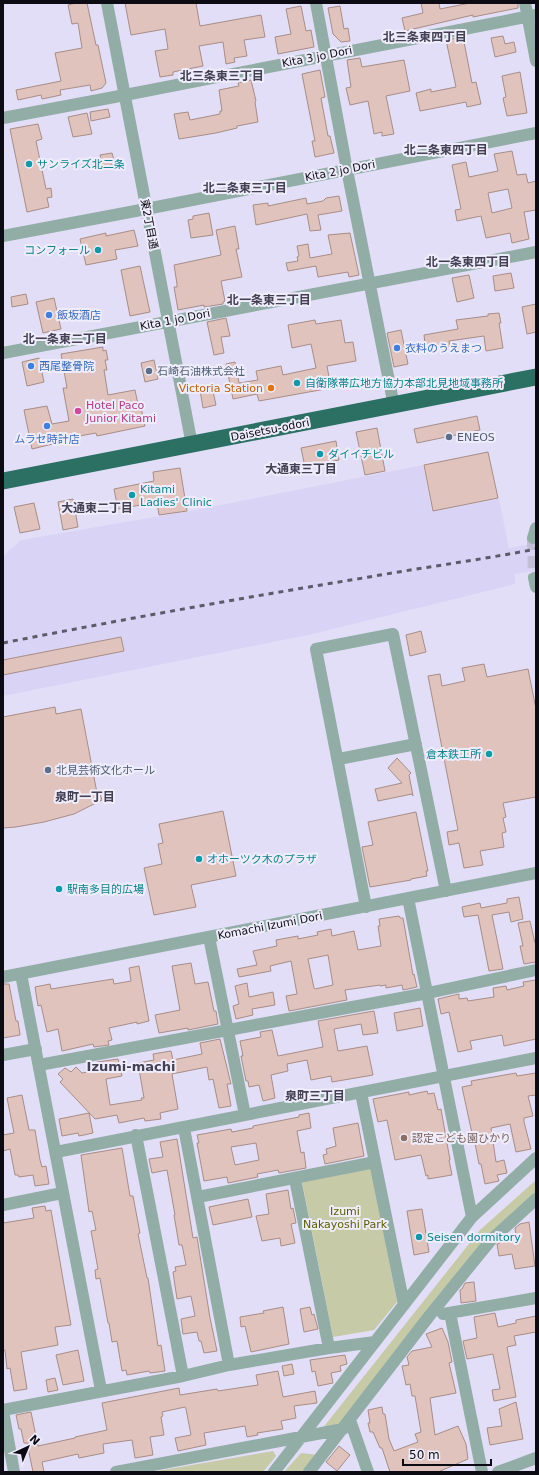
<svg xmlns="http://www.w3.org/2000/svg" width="539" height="1475" viewBox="0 0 539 1475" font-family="'DejaVu Sans','Noto Sans JP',sans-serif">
<rect width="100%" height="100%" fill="#e2def8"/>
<!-- built -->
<path fill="#d9d4f5" d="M423,465l9,46 67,-12 10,49 27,-5v28l-21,3v10l-202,50 -310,62v-140l18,-16 169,-29z"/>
<!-- green -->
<path fill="#c6caa6" d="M371,1168l26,134 -23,28 -41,7 -31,-155z
M536,1180v16l-194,230 -20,3 158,-199z
M273,1451l3,5 -13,16h-112z
M301,1453l17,2 -13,17h-21z"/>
<!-- building -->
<path fill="#e0c3bc" stroke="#a88d86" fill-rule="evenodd" d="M76,3h11l9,42h2l8,38 -4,5 -11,3 -1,-6 -30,5 1,5 -19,4 -1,-4 -23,5 -2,-10 45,-9 -6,-28 27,-5 -4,-25 -6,1 -4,-19z
M125,3h71l4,23 61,-11 4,22 -21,3 3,16 -13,2 1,4 -9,2 -3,-22 -24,4 4,20 -30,6v3l-13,2 -5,-26 13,-2 -3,-20 -34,6z
M421,3h18l1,6 30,-6h48v5l-45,9v-2l-68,16 -3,-13 21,-5z
M301,6l5,25 5,-1 3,17 -36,7 -3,-17 16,-3 -5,-25z
M340,6l4,23 4,-1 2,13 -9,1 -8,-8 -5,-26z
M503,36l2,8 9,-2 2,10 -21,5 -4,-19z
M463,37l9,46 4,-1 5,22 -14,3 -1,-5 -46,9 -4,-18 15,-4v3l25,-5 -10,-47z
M360,58l2,9 42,-7 6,31 -24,5 8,38 -12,2v-4l-8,2 -6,-33 -18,4 -4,-17 5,-1 -4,-27z
M320,70l5,27 -4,1 7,38h2l4,17 -19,4 -3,-16h3l-13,-67z
M520,72l7,41 -20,3 -4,-18 3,-1 -4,-21z
M251,80l5,21 -1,1 3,20 -21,4v2l-21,5 -37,6 -5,-25 14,-2 2,8 30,-6v-3h2l-3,-21 20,-4 -1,-3z
M108,109l2,8 -19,4 -1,-9z
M87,113l5,21 -19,3 -5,-20z
M38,124l4,15 -6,2 10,48 5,-1 1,9 -5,1 2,9 -22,5 -17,-83z
M512,151l5,24 9,-1 2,9 8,-2v29l-12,2 5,27 -17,4 -2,-10 -24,5 -5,-22 -24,5 -2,-11 6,-1 -9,-44 14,-3 3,15 29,-6 -4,-17zM508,189l4,19 -20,5 -4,-20z
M112,153l3,11 -12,3 -3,-12z
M339,196l3,15 -24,4 3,15 -11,1 -3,-17 -51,11 -3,-20 15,-2v3l38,-8 1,6 16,-3 3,-3z
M209,213l4,22 -22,3 -3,-18 5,-1v-3z
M235,226l4,23h-3l6,28 -21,4 4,20 -2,1v2l-19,3v-2l-26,5 -4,-23h3v-3l-3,-19 47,-10 -5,-25z
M134,230l4,16 -23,4 2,9 -31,6 -6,-26 26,-6v3z
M350,233l9,42 -10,2 -1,-5 -30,5 -2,-11 -28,5 -2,-8 12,-2 -1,-4 2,-1 -2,-10 11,-2 2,14 22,-4 -4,-19z
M140,266l10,46 -20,4 -9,-46z
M511,273l3,15 -19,3 -2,-15z
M469,275l5,23 -17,4 -5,-24z
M26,294l2,10 -16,3 -1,-10z
M54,298l7,31 -18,4 -7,-31z
M536,304v28l-9,2 -5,-27z
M499,313l2,10h-2l4,25 -17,3 -2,-15 -35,5 1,5 -24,5 -2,-16 34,-6 -2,-9 32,-4v-2z
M226,318l4,18 -9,1 3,16 -10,2 -7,-33z
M315,320l1,4 25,-4 4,23 8,-1 3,19 -29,5 4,22 -72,13 -2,-7 -24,5 -7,-35 9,-2 4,21 19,-3 -2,-9 25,-5 2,9 33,-7 -5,-24 -19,4 -4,-23z
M401,330l7,34 -14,3 -7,-34z
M103,347v4l3,-1 2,10h-3l2,10h-3l4,25 27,-5 3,14 2,-1 5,23 -48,10 -1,-3 -39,7v3l-25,6 -8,-39 23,-4 5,18 17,-3 -6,-33h4l-6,-34z
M39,358l5,24 -17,4 -5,-24z
M154,360l4,19 -13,3 -4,-19z
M212,387l4,18 -13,3 -3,-18z
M477,416l3,14 -63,13 -3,-14z
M377,428l8,43 -20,4 -9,-43z
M336,441l3,19 -34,7 -4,-19z
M488,452l10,46 -65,13 -9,-46z
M180,468l7,43 -28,4 -2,-13 -39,7 -4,-20 40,-8 -1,-9z
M73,499l5,28 -15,3 -5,-28z
M34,503l6,26 -20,4 -6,-26z
M421,631l5,21 -16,4 -4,-21z
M121,637l3,14 -121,24v-15z
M484,664l3,13 41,-8 8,40v88l-33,6 3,14 -3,1 3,14 -4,1 2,14 -24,4 3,14 -19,3 -5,-25 -10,2 -2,-13 11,-2 -30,-154 12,-2 2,12 23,-5 -3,-13z
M55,707l1,7 25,-5 16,84 3,1 2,6 -28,14 -30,8 -28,5 -13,1v-111z
M397,758l14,15 -2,2 4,21 -1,-2 -34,7 -3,-12 27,-6 -14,-15z
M223,811l13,65 -45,9 5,22 -42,8 -10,-47 18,-4 -4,-20 5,-1 -4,-19z
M416,812l12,59h-2l1,5 -16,3v1l-41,7 -8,-40 11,-2 -5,-23z
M519,897l4,22 -12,3 -2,-10 -17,3 11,54 -14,2 -11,-56 -14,2 -2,-10 18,-4 1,5 26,-5v-4z
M399,916l1,2h3l10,57 1,-1 3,13 -14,3 -1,-5 -16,3v-3l-6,1v-1l-35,5 2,10 -58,11 -3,-15 11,-2 -6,-33 -21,5 1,5 -32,6 -2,-8 20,-4 -4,-14 24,-5 -1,-6 22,-4v3l20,-4 -1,-3 14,-3 1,7 22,-5 4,19 23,-4 -3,-20h2l-1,-7zM328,955l5,30 -18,4 -1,-1 -6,-29z
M530,921l5,22h1v19l-12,2 -4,-18h3l-5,-23z
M191,963l4,21 13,-2 6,29h2l2,13 -30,6v-2l-29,5 -4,-18 25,-5 -8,-44z
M139,966l10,55 -12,3v-2l-28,6 3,12 -4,1 1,4 -15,2 -1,-3 -31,7 -4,-22 -11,3 -6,-27 -3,1 -3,-19 15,-3 1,5 62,-10 1,5 17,-3 -2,-13z
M536,980v59l-32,7 -2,-11 -32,6 2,8 -14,3 -9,-40 -8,2 -3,-15 21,-5v5l8,-1 1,3 26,-4 -1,-9 13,-2 1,4 17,-4 -1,-4z
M247,983l2,14 24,-5 2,13 -23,4 1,6 -17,4 -3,-13 6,-2 -4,-18z
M3,984h6l7,37h2l2,14 -17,3z
M420,1008l3,18 -26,5 -3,-18z
M374,1011l4,22 -15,2 -2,-11 -27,5 4,22 29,-5 6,29 -41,7 -1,-6 -20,4 -4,-20 -20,4 1,7 -17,4 4,23 -12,3 -4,-16 -10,2 -1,-6h-2l-5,-25h2l-3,-15 21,-4 -1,-5 12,-2 6,26 45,-9 -5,-26z
M220,1039l11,45h-4l4,22 -12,2 -6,-29 -4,1 -2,-13 -35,7 6,35 -18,4 1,6 -16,2 -1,-3 -25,5 -2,-8 -22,4 -35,-37 3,-3 -5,-5 7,-6 6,4 5,-5 6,6 16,-3 -1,-8 21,-3 4,17 -16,3 4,26 32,-5 -1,-2h3l-6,-35 16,-3 -1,-6 18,-3 2,9 29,-6 -2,-11z
M516,1073l1,3 19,-3v22l-8,1 5,20 -9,2v4l7,27 -15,3 -6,-28 -19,4 5,34 8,-2 3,13 -10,2 2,6 -14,3 -4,-20h-2l-5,-26h-1l-11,-51 10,-2 -1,-4z
M427,1091l1,3 6,-1 4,17 3,-1 9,51h-1l3,15 -24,4v-4l-2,1 -5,-21 -26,5 -8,-40 -9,2 -5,-23 36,-7v3z
M22,1095l7,35h6l5,30 2,7 4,-1 3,18 -14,2 -2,-11 -14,2 -1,-2h-3l-5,-26 -7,2v-16l11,-2 -7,-35z
M89,1113l4,20 -14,3 -1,-3 -16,3 -3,-17z
M309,1113l2,15 -14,3 4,22 3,-1 2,16 -27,5 -1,-3 -21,4 1,3 -30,6 -1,-6 -23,4 -7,-38h2l-2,-8 34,-6 1,3 21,-4v-2l46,-9v-2zM256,1143l3,17 -24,5 -4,-18z
M358,1123l6,33 -39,8 -2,-9 4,-1 -1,-5 10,-3 -3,-18z
M177,1139l16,99 4,-1 13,81 7,33 -13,2 -3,-12h-2l-2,-9 -14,2 -2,-15 14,-3 -4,-20 -14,3 -4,-27 3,-1 -1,-4 11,-2 -4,-20h-3l-5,-30h1l-8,-45 -15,3 -3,-14 14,-2 -3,-15z
M122,1148l8,48h3l7,37 -2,1 8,39 1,5h1l10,68 3,-1 4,26 -15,2 -1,-2 -22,4 -1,-5 -4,1 -5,-30 -5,1 -3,-19h-1l-8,-45 -4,1 -1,-9 3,-1 -7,-38 5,-1 -4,-19 -3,1 -8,-57z
M288,1190l3,19 2,-1 3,15 -5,1 4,19 -14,3 -1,-8 -18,3 -6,-25 13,-2 -3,-20z
M248,1199l4,18 -39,8 -4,-18z
M45,1206l1,5 5,-1 20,115 -16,2 3,18 -37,7 6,37 -13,2 -4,-23 -3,1 -2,-19 -2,1v-128l31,-5 -2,-10z
M422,1209l7,43 -15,3 -7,-44z
M529,1222l6,44 -20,3 -3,-15 -13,2 -2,-12 7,-3 1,-4 11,-1 -1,-8 5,-4z
M474,1282l2,19 -15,2 -1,-13 2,-1 3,-6z
M283,1307l6,37 -38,8 -6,-26 -4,1 -1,-10 24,-4 -1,-2z
M310,1307l2,8 2,-1 4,15 -14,3 -4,-23z
M495,1313l3,14 18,-4v-3l20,-4v16l-22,4 2,9 -9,2 9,50 -22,4 -2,-11 8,-1 -7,-35 -26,5 -4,-18 14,-3 -3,-21z
M442,1328l6,14 4,20 -3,1 7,30 -26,5 5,37 23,-9 8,18 2,15 -30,13h-48l-8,-24h-2l-7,-16h-3l-2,-9h2l-2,-13 14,-3 1,7h2l4,25 5,12 24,-9 -3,-8 6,-2 -6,-36h-3l-2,-12 -4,1 -4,-19 7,-1 -2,-8 5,-6 20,-4 -6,-13z
M78,1350l6,31 -21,4 -7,-30z
M345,1355l2,9 -7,2 1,5 -10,2 2,10 -15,3 -3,-15 -3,1 -2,-12z
M292,1364l2,10 -10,2 -2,-10z
M278,1371l5,26 32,-6 2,12 -23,3 2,12 -15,3 2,8 -26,4 1,2 -11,2 -2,-11 -41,7 2,12 -28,6 -3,-13 16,-3 -5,-26 -1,-2 -23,5 1,4 -2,1 3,18 -14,2 3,18 -18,3 -3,-18 -29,4 1,9 -25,5 -1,-4 -36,8 2,10h-11l-6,-29h-3l-3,-14h-2l-3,-14 15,-3 7,34 37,-8v-1l32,-7 -5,-27 77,-15 1,7 37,-6 1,2 40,-6 -2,-10z
M55,1378l3,12 -10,2 -2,-12z
M516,1402l7,37 -33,6 -3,-17 15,-2 -3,-17z
M339,1446l11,9 -13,16 -11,-9z"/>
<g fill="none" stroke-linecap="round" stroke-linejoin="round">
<!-- minor-tunnel -->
<path stroke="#c2bed6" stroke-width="12" stroke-dasharray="12 6" stroke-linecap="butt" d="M533,538l1,40"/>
<!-- minor -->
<path stroke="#91ada6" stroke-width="12" d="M107,3l85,442
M316,3l31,167 47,236
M525,3l11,58
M3,118l122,-23 411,-80
M3,236l143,-27 390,-76
M3,353l533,-101
M533,538l3,-10
M534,578l2,9
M339,759l77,-15
M408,898l64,319
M366,907l-50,-258 77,-15 53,257
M209,937l36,178
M21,974c28,139 53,278 80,416
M3,977l533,-104
M3,1055l33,-6
M39,1065l389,-72 108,-23
M361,1093l43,212
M184,1128l45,237
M136,1135l47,241
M56,1152l480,-94
M295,1179l34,169
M198,1197l177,-35
M3,1205l59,-12
M450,1313l32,159
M443,1314l93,-16
M3,1410l180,-34 46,-11 100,-17 46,-6
M3,1411l11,61
M350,1420l18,52
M116,1472l227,-43
M274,1472l198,-255 64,-59
M309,1472l121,-157 61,-75 45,-41
M498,1472l38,-14"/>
<!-- highway -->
<path stroke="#2b7063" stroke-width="17" d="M3,481l533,-104"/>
<!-- rail -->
<path stroke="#5d5a6a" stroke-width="3" stroke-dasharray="5 5" stroke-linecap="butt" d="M3,643c122,-24 244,-46 366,-66 56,-10 111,-17 167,-28"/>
</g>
<!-- markers -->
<g fill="#0f9aa8" stroke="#efedfc" stroke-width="1.5">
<circle cx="29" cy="164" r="4"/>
<circle cx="98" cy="250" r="4"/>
<circle cx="297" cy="383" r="4"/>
<circle cx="320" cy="454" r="4"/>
<circle cx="132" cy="495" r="4"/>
<circle cx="489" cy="754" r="4"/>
<circle cx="199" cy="859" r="4"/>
<circle cx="59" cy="889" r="4"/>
<circle cx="419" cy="1237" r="4"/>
</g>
<g fill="#3f7fe0" stroke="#efedfc" stroke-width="1.5">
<circle cx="49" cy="315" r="4"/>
<circle cx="397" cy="348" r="4"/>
<circle cx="31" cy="366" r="4"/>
<circle cx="47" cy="426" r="4"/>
</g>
<g fill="#5c6f8a" stroke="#efedfc" stroke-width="1.5">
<circle cx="149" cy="371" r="4"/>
<circle cx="449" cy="437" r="4"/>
<circle cx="48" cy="770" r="4"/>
</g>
<circle fill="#e8710a" stroke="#efedfc" stroke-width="1.5" cx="271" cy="388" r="4"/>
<circle fill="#d1479c" stroke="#efedfc" stroke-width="1.5" cx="78" cy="411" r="4"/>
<circle fill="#8d6e63" stroke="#efedfc" stroke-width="1.5" cx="404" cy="1138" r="4"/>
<g text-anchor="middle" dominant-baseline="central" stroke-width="4" stroke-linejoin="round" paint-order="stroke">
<!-- street labels -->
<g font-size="11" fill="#0c0a13" stroke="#efedfc">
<text transform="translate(317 57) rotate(-11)">Kita 3 jo Dori</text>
<text transform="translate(340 171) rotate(-11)">Kita 2 jo Dori</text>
<text transform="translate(149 224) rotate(79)">東2丁目通</text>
<text transform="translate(175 320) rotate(-11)">Kita 1 jo Dori</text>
<text transform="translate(270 430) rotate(-11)">Daisetsu-odori</text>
<text transform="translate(270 926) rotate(-11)">Komachi Izumi Dori</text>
</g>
<!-- culture labels -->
<g font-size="11" fill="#0d838f" stroke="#efedfc" text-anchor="start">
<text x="37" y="164">サンライズ北二条</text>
<text x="90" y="250" text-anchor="end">コンフォール</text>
<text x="305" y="383">自衛隊帯広地方協力本部北見地域事務所</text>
<text x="328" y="454">ダイイチビル</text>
<text x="140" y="489">Kitami<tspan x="140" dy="13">Ladies' Clinic</tspan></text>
<text x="481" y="754" text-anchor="end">倉本鉄工所</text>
<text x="207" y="859">オホーツク木のプラザ</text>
<text x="67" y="889">駅南多目的広場</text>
<text x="427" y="1237">Seisen dormitory</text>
</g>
<!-- shop labels -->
<g font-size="11" fill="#366cbe" stroke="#efedfc" text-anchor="start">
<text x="57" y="315">飯坂酒店</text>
<text x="405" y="348">衣料のうえまつ</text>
<text x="39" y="366">西尾整骨院</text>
<text x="47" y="439" text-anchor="middle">ムラセ時計店</text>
</g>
<!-- service labels -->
<g font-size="11" fill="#4e5e75" stroke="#efedfc" text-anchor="start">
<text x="157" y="371">石崎石油株式会社</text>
<text x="457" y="437">ENEOS</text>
<text x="56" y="770">北見芸術文化ホール</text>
</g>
<!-- food labels -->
<g font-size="11" fill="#c56008" stroke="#efedfc" text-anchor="end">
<text x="263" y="388">Victoria Station</text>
</g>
<!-- hotel labels -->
<g font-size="11" fill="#b23c85" stroke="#efedfc" text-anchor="start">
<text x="86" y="405">Hotel Paco<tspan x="86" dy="13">Junior Kitami</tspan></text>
</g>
<!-- education labels -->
<g font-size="11" fill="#785e54" stroke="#efedfc" text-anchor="start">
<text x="412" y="1138">認定こども園ひかり</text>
</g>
<!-- park labels -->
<g font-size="11" fill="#595d00" stroke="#efedfc">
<text x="345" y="1211">Izumi<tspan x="345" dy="13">Nakayoshi Park</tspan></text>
</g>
<!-- neighbourhood labels -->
<g font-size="12" font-weight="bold" fill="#434054" stroke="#efedfc">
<text x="425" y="37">北三条東四丁目</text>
<text x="222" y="76">北三条東三丁目</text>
<text x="446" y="150">北二条東四丁目</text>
<text x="245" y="188">北二条東三丁目</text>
<text x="468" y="262">北一条東四丁目</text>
<text x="269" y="300">北一条東三丁目</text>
<text x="65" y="339">北一条東二丁目</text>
<text x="301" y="469">大通東三丁目</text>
<text x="97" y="508">大通東二丁目</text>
<text x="85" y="797">泉町一丁目</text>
<text x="315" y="1096">泉町三丁目</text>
</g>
<!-- quarter labels -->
<g font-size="13" font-weight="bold" fill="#434054" stroke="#efedfc">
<text x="131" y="1066">Izumi-machi</text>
</g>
</g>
<!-- border -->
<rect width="539" height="1475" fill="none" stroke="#0c0a13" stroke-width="8"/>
<!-- north arrow -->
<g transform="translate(28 1447) rotate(44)" stroke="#efedfc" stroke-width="3" paint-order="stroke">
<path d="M0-3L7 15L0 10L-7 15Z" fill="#0c0a13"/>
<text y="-6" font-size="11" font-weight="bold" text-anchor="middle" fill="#0c0a13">N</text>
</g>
<!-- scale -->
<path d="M403 1459v6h88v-6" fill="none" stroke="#0c0a13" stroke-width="2"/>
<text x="409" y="1459" font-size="12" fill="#0c0a13" stroke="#efedfc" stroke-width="3" paint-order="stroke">50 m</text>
</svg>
